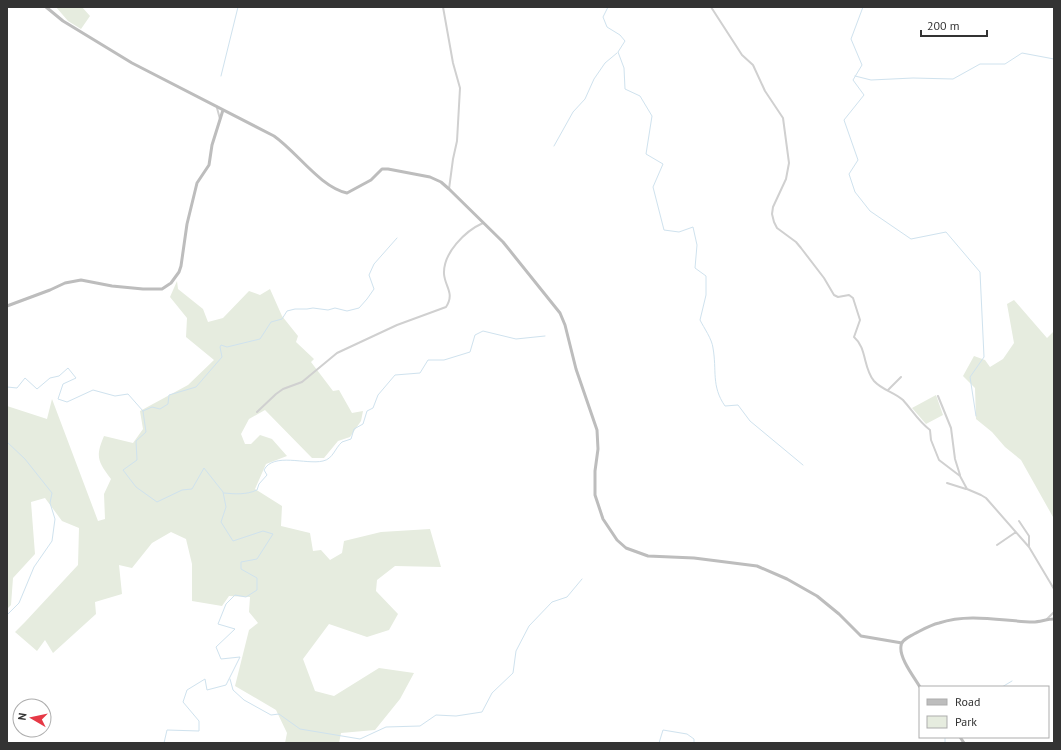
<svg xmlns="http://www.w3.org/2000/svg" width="1061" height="750" viewBox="0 0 1061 750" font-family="'PT Sans',sans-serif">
<rect width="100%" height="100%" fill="#fff"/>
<!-- green -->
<path fill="#e6ecdf" d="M56,7h26l8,9 -9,13 -13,-8z
M177,281l1,8 25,20 5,13 15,-4 26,-27 11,4 10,-6 12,27 16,20 -2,6 18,17 -3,3 22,29 6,-1 13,23 11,-2 -2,10 -11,16 -12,4 -14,17h-12l-47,-48 -16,9 -8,15 4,10h6l9,-9 12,4 15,17 -21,8 -11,25 27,17 -1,20 29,7 3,18 8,-1 9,10 12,-7 2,-12 37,-9 49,-3 11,38 -46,-1 -18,14 -1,11 22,23 -9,16 -22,7 -38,-13 -26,35 12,32 19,5 45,-28 35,5 -14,26 -25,31 -34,3 -2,10h-54l2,-10 -11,-23 -41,-24 14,-56 9,-7 -9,-11 1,-15 -21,-1 -7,10 -30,-5v-37l-6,-25 -15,-7 -19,11 -20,25 -13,-3 3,29 -27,8 1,12 -43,39 -8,-13 -8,11 -22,-19 10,-10 53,-57 1,-37 -17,-7 -17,-23 -14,4 4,52 -22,24 -2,27 -4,4v-203l40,13 5,-20 46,122 7,-2 -1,-25 7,-15c-13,-17 -16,-22 -7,-43l29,7 10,-14 -3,-18 48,-26 26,-25 -28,-23 1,-19 -17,-21z
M1014,300l33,38 7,-7v185l-1,1 -32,-57 -16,-13 -13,-15 -16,-13 -1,-31 -12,-12 11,-20 11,4 5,7 13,-8 11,-16 -7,-39z
M936,395l7,20 -17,9 -14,-16z"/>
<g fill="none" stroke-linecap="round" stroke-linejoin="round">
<!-- stream -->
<path stroke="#cfe2ee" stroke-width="1" d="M608,7l-5,10 4,10 13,8 5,6 -7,11 6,16 1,21 15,7 12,20 -6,38 17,10 -10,23 11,43 15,2 14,-5 4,18 -2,23 11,8v19l-6,25c4,8 12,19 13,28 4,22 -2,38 12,58l13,-1 12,16 53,44
M863,7l-12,32 11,26 -9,15 11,15 -20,25 14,40 -9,14 6,18 15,19 41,28 35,-7 34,40 4,85 -14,20 6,39
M221,76l17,-69
M855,76l16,4 42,-2 40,1 27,-15h25l17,-11 32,6
M554,146l19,-34 12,-13 9,-20 11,-16 12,-10
M7,387l10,1 8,-10 12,11 13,-11 9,-2 9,-8 8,10 -13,6 -5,15 9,3 26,-12 22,6 13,-2 15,17 3,21 -10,9 1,19 -14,10 13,17 21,15 25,-12 10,-1 12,-21 19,24 3,15 -5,15 12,19 30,-10 10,3 -16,25 -16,3v7l16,9v12l-11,7 -11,-2 -9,9 -8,20 17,5 -19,18 5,12 19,-2 -14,28 -19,5 -2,-11 -18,11 -4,12 16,19v10l-32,-1 -3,13
M143,411l9,-4 8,2 8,-5 1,-9 27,-8 26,-30 -2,-10 1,-2 6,2 33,-8 11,-17 11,-3 5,-8 8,-2h12l6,-1 15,2 7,-2 12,3 12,-3 8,-9 7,-10 -5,-14 5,-11 23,-26
M7,442l18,17 27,34 -2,10 5,16 -3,22 -18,26 -15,36 -12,12
M224,493c11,1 22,2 33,-3l2,-6 8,-9 -3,-5c9,-18 42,-5 59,-9 10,-2 12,-13 19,-19 3,-1 6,-2 9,-3l3,-10 9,-5 4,-13 6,-3 5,-13 17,-20 25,-2 8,-13h16l26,-8 5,-17 8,-4 33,8 29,-3
M230,679l3,11 11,10 27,15 8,-1 21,15 60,10 26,-12 34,-1 16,-11 20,1 26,-4 10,-19 21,-20 3,-22 13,-25 23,-24 15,-5 15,-18
M1002,687l10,-6
M945,737v6
M659,743l4,-13 24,4 7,5v4"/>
<!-- street -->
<path stroke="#d0d0d0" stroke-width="2" d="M443,7l10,56 7,25 -3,53 -4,18 -4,30
M711,7l31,48 11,10 12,26 18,27 6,45 -3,16 -13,28 -1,7 2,8 3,6 19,14 5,6 23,30 10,17 4,2 11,-2 4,3 7,22 -6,17c13,11 9,31 20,44 8,9 20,11 29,19 9,10 16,22 27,30l1,10 8,20 21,16 7,13 14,6 5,3 43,49 25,42
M217,108l3,11
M888,390l13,-13
M938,396l13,32 4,31 5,16
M257,412l19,-18 7,-5 19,-7 35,-29 60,-28 49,-18c9,-14 -1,-20 -2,-33 -1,-21 21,-43 39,-51
M947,483l19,6
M1019,521l10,15v10
M997,545l19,-13
M1047,619l7,-7"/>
<!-- secondary -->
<path stroke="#bdbdbd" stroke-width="3" d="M46,7l17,14 69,42 142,73c23,16 46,51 73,57l24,-13 11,-11h6l42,8 11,5 8,7 54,53 57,71 5,12 11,44 21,61 1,19 -3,22v24l8,24 14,21 9,8 22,8 46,2 63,8 30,13 30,17 22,18 22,22 41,7
M7,306l43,-16 15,-7 16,-3 31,6 31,3h19l9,-6 8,-11 2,-6 6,-42 10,-41 12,-18 3,-20 11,-35
M920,687c-6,-10 -21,-29 -19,-41 0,-6 8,-9 13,-12 8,-4 16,-9 25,-11 31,-10 62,-2 94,-1 7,0 14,-3 21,-3
M960,737l4,6"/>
</g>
<!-- border -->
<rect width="1061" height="750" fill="none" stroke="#333333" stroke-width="16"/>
<!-- legend -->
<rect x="919" y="686" width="130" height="52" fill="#ffffff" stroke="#adadad"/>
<rect x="927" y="699" width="20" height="6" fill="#bdbdbd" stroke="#adadad"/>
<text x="955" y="706" font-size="12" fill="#333333">Road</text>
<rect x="927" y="716" width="20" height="12" fill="#e6ecdf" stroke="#adadad"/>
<text x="955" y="726" font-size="12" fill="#333333">Park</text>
<!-- north arrow -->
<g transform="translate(32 718) rotate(279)"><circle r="19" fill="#ffffff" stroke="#adadad"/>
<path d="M0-3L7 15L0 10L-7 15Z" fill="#e63946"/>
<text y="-6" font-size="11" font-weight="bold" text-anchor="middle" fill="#333333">N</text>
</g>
<!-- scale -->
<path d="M921 30v6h66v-6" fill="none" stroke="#333333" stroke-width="2"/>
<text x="927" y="30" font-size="12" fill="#333333" stroke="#ffffff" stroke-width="3" paint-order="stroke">200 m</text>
</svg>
